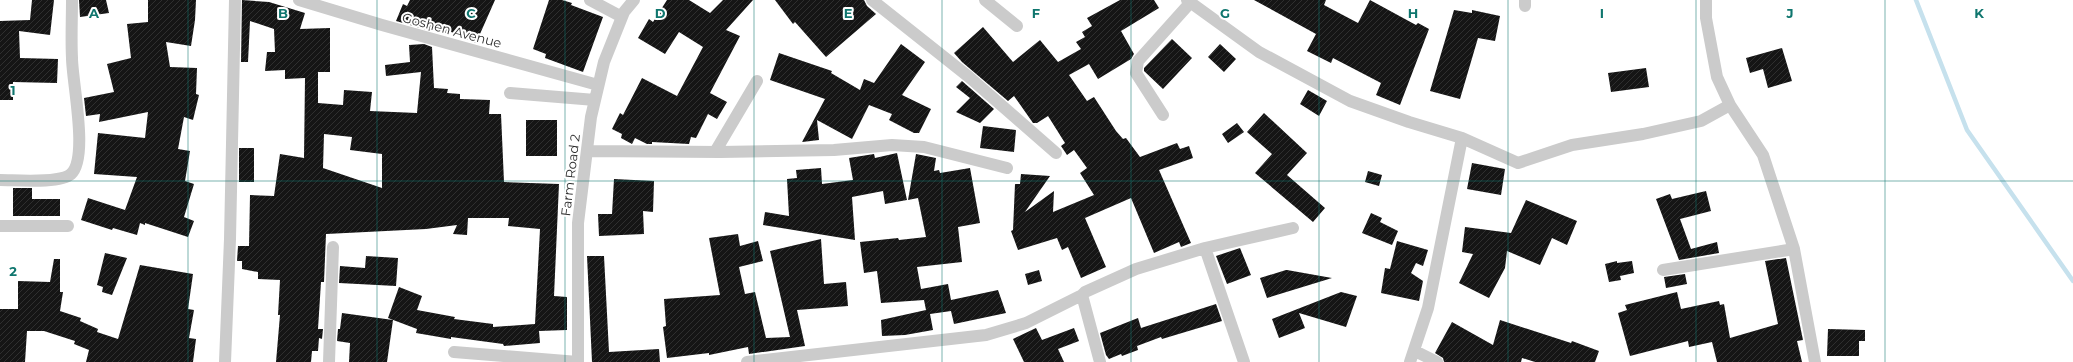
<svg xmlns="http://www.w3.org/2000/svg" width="2073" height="362" viewBox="0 0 2073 362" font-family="Montserrat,sans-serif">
<defs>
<pattern id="building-hatch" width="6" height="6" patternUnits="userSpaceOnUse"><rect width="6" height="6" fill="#151515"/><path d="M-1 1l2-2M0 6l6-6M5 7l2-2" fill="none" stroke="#2f2f2f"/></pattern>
</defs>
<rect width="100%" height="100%" fill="#fff"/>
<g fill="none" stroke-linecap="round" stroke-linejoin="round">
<!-- stream -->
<path stroke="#c6e1ed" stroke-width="4.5" d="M1916,0l51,130 106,151"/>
</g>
<!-- building -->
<path fill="url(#building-hatch)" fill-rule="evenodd" d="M32,0h22l-4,35 -31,-4 1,27 38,1 -1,24 -44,-1v18h-13v-79l30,-1z
M79,0h27l3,13 -29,4z
M148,0h48l-1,20 -4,26 -25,-4 4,25 27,1 -1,26 3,1 -6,25 -9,-3 -6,32 12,2 -5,30 9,3 -10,33 10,4 -6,16 -43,-14v2l-5,-2 -3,12 -24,-7 -1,2 -31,-10 7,-22 37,12 12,-33 -43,-3 4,-41 47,5 3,-26 -49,10 1,-8 -14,2 -2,-18 30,-6 -7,-28 24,-6 -4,-34 21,-2z
M242,0l27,2 36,11 -5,16 30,-1v44h-12v31l25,2 1,-15 28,2 -2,19 47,2 4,-41 -35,4 -1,-11 25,-3 -1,-17 15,-1 8,3 2,41 14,1 -1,4 13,1v5l30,1 -1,14h12l3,68 55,2 -5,112 13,1v33l-28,1 1,12 -36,3 -1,-2 -52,-7v2l-35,-6 1,-4 -29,-11 11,-31 23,9 -5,14 38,7 -1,2 39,5v3l42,-3 5,-95 -32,-3 1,-8h-41l-1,17 -14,-1 4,-9 -31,4 -100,5 -2,48h-3l-3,47h5l-1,10 -3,-1 -1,13h-6l-1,11h-35l4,-47h-2l2,-35 -22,-1v-7l-16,-3v-8h-5l1,-15h11l1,-51 24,1 6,-42 24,4 1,-80 -20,1v-9l-20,1 2,-19h8l-1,-23 -24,-8 -2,41h-7zM324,134l28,3 -2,13 32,4v34l-59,-20z
M410,0h85l-19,43 -27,-12 -1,3 -17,-7v4l-35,-10 7,-17 4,2z
M549,0h13l10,3 -1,2 32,12 -20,55 -38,-14 1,-4 -13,-5z
M667,0h22l21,13 13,-13h30l-27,30 14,6 -30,57 17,9 -10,17 -9,-5 -12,24 -5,-1 -2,7 -37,-2v2h-5l-12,-6 -3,6 -11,-6 1,-4 -10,-5 8,-16 3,2 19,-37 35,18 26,-49 -24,-15 -14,22 -27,-16 11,-19 4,3z
M775,0h89l3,6 9,8 -50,43 -31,-35 -2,2z
M1120,0h34l5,8 -38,23 13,23 -3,5 -33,20 -9,-15 -20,11 18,26 7,-4 22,34 7,8 3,-1 14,19 37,-14 3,6 9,-3 4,12 -34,12 32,73 -10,4 -2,-5 -25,11 -23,-55 -46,20 21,49 -25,11 -13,-31 -6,3 -5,-12 -39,12 -7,-19 2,-1 2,-46h5l1,-10 29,2 -25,36 29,-21 -1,21 41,-17 -14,-22 7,-5 -13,-18 -7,5 -6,-9 4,-3 -17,-27 -11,7h-4l-19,-27 -6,5 -46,-39 -8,-9 29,-26 30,35 27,-22 18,22 23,-13 -5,-7 9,-5 -3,-5 10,-6 -5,-8z
M1254,0h72l-2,5 34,18 12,-23 46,25 2,-2 11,6 -29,76 -24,-10 5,-12 -48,-25 -2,5 -24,-12 9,-17z
M1454,10l18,3v-3l28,6 -5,25 -17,-3 -18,61 -30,-8z
M1172,39l20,19 -29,31 -19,-18v-3z
M901,44l24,18 -23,33 29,14 -12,24h-5l-25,-13 3,-6 -23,-9 -17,34 -35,-19 2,20 -17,2 23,-43 -55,-19 9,-27 53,18 -1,2 29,17 4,-11 10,4z
M1220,44l16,15 -12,13 -16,-15z
M1782,48l10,33 -24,7 -5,-19 -13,4 -4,-15z
M1646,68l3,19 -38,5 -3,-19z
M962,81l32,28 -14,14 -24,-11 14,-14 -14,-11z
M1308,90l19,11 -8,15 -19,-12z
M1264,113l43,40 -20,22 38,33 -12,14 -58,-49 17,-19 -25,-22z
M526,120h31v36h-31z
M1237,123l7,9 -16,11 -6,-9z
M983,126l33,4 -2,22 -34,-4z
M239,148h15v34h-15z
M897,153l10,47 -22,4 -2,-13 -31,6 3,43 -92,-15 2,-13 24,4 -2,-37 10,-1 -1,-8 25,-2 1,16 31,-4 -4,-22 25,-4 1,4z
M916,154l20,4 -2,13 5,-1 1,3 30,-5 10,55 -22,4 4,35 -45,5 4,22 27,-5 3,16 47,-10 8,23 -52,11 -3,-13 -21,3 3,16 -28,5 -23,1 -1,-16 45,-10 -2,-10 -43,3 -4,-32 -13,2 -4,-31 38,-4 1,2 27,-3 -8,-39 -10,2z
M1472,163l33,6 -4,26 -34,-6z
M1368,171l14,4 -3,11 -14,-4z
M614,179l40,2 -1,31 -10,-1 1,23 -45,2 -1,-22h14z
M13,188h19v11h28v17h-47z
M1706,191l5,20 -31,8 11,30 26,-7 2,11 -40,7 -23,-61 14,-5 2,5z
M1526,200l51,21 -10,24 -15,-7 -12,27 -33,-14 -2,17 -16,30 -30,-15 14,-29 -11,-2 3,-25 46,6z
M1371,213l11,5 -2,4 18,9 -6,14 -30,-12z
M738,234l2,12 18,-5 5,20 -24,6 6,27 10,-2 11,46 24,-1 -20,-86 51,-12 3,45 22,-2 2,24 -51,4 8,36 -56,8 -1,-7 -39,8v-2l-42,5 -4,-31 3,-1 -2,-27 56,-4 -11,-57z
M1397,241l31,9 -5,16 -7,-3 -5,10 12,8 -4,20 -38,-8 4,-25 5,1z
M1240,248l11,27 -24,9 -11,-28z
M105,253l22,5 -15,37 -10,-3 1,-5 -6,-2z
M366,256l32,2 -2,28 -57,-3 1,-17 25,2z
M587,256h17l5,96 50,-3 1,13h-68z
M1786,258l17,82 -6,1 5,21h-85l-5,-20 -23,5 -1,-6 -58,15 -12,-43 9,-3 -2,-5 52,-13 4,17 38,-8 1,4 4,-1 6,34 48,-14 -13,-63z
M54,259h6v33h3l-3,19 21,7 -1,3 18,8 -1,3 21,7 22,-74 53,9 -5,35 6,1 -5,28 7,1 -3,23h-107l3,-12 -15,-6 1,-3 -31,-10h-17l-2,31h-25v-53h18v-28l32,1z
M1617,261v2l15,-2 2,12 -14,3 1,4 -12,2 -4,-18z
M1039,270l3,11 -14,4 -3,-11z
M1286,270h1l45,8 -65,20 -7,-20z
M1685,274l2,10 -21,4 -2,-11z
M1341,292l16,4 -11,31 -47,-14 6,15 -26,10 -7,-19z
M1216,304l6,17 -60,18 -1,-2 -24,9 1,4 -16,6 -1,-2 -12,5 -3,-4 -6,-22 38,-15 3,10z
M342,313l51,7 -6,42h-38l1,-19 -13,-2 1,-12h2z
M1500,320l71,23 1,-2 27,10 -4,11h-60l-13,-4 -1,4h-77l-1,-4 -8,-5 17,-31 41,23z
M1036,328l6,12 32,-12 5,13 -21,8 6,13h-40l-11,-23z
M1828,329l37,1v11h-6v15h-32z"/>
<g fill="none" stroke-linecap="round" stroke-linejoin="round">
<!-- minor -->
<path stroke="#cbcbcb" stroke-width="12" d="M299,0l83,25 216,60
M590,0l32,17
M872,0l97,77 87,76
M985,0l32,26
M1187,0l72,52 91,49 59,21 53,16 56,25 54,-18 71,-11 58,-13 29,-16
M1525,0v6
M1706,0v18l11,59 13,28 33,50 31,94
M510,93l85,7
M1163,115l-27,-42 2,-12 52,-58
M587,151l133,1 114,-2 58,-5 32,2 83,21
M715,152l42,-71
M0,180c16,0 60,4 71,-6 18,-16 1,-93 1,-116 -1,-19 0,-39 0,-58
M0,226h68
M1205,248l39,114
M1663,270l131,-21 21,113
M1082,295l18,67
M1415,351l22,11
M454,352l124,10
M225,362l5,-123 5,-239
M329,362l4,-115
M578,362v-139l13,-106 13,-55 20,-50 10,-12
M747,362l239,-27 40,-12 56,-28 3,-3 51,-23 69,-21 88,-20
M1410,362l18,-54 34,-170"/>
</g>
<!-- grid -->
<path fill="none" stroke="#0f766e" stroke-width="1" stroke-opacity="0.55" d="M188,0v362M377,0v362M565,0v362M754,0v362M942,0v362M1131,0v362M1319,0v362M1508,0v362M1696,0v362M1885,0v362M0,181h2073"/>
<g text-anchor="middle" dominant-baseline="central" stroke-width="4" stroke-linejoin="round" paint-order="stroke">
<!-- street labels -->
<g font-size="13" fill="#2e2e2e" stroke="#fff">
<text transform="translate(452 30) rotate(15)">Goshen Avenue</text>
<text transform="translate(570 175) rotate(-83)">Farm Road 2</text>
</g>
</g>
<g font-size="13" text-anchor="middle" font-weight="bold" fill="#0f766e" stroke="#fff" stroke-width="4" stroke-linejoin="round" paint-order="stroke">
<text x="94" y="18">A</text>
<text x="283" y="18">B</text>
<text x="471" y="18">C</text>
<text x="660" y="18">D</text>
<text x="848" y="18">E</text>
<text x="1036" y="18">F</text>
<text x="1225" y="18">G</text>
<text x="1413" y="18">H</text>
<text x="1602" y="18">I</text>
<text x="1790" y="18">J</text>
<text x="1979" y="18">K</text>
<text x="13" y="95">1</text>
<text x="13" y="276">2</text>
</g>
</svg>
